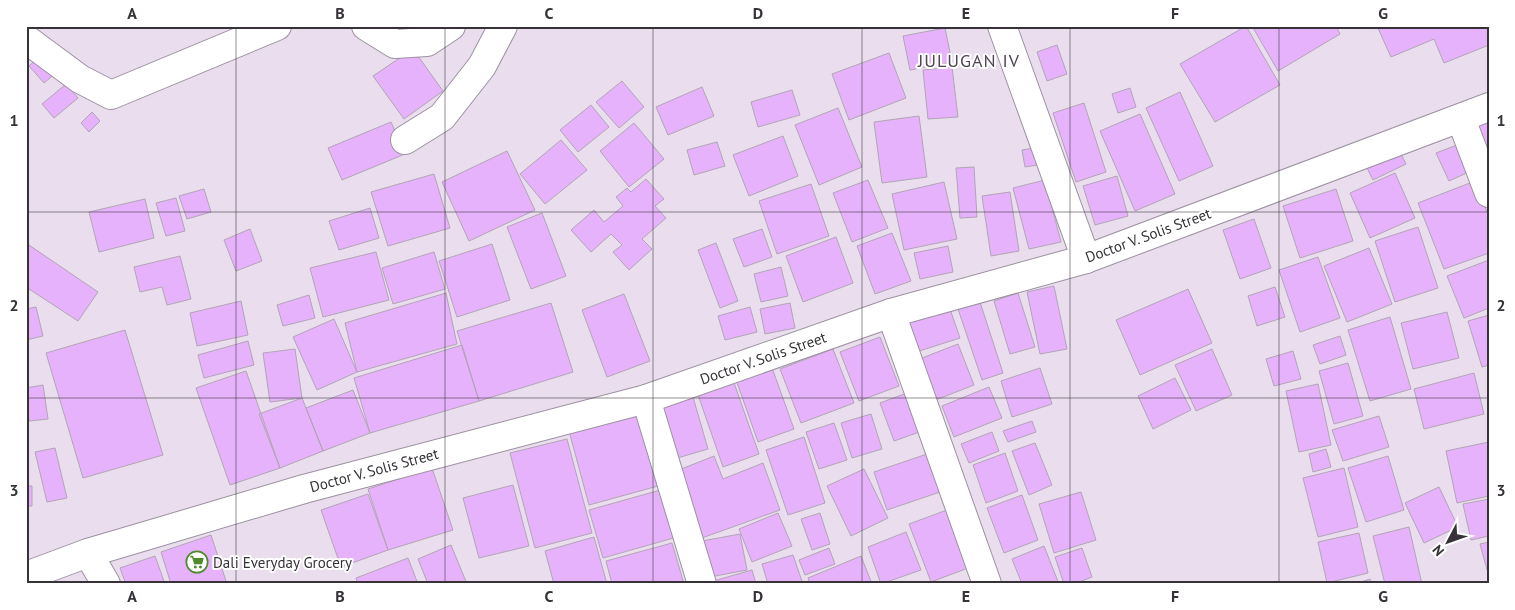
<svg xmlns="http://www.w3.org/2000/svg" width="1515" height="610" viewBox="0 0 1515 610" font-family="'PT Sans',sans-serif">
<rect width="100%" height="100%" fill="#e9ddee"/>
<!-- building -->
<path fill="#e7b2fc" stroke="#b1a5b5" d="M1246,26l34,59 -65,37 -35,-58z
M1252,26h84l4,8 -62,37z
M1377,26h112v19l-45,18 -10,-24 -43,18z
M945,28l7,34 -42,8 -7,-34z
M1057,45l10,29 -20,7 -10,-29z
M413,49l30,42 -39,28 -31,-43z
M889,53l17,45 -57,22 -17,-46z
M42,54l15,18 -13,11 -15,-17z
M952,67l6,50 -30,2 -5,-49z
M622,81l22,26 -25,21 -23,-26z
M66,84l12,14 -24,20 -12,-14z
M702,87l12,29 -46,19 -12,-28z
M1130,88l6,19 -18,6 -6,-19z
M792,90l8,25 -42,12 -7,-25z
M1180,92l33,74 -34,15 -33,-73z
M1084,103l22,69 -30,10 -23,-69z
M591,105l18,22 -31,25 -18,-22z
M838,108l24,59 -43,18 -24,-60z
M92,112l8,9 -11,11 -8,-9z
M1140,114l35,80 -40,17 -35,-80z
M1489,115v51l-19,-44z
M919,116l8,61 -45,6 -8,-61z
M391,122l14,32 -63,26 -14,-32z
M634,123l30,36 -35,28 -29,-36z
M783,136l15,40 -49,20 -16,-41z
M561,140l26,30 -42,34 -25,-30z
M717,142l8,24 -31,9 -7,-25z
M1457,145l12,27 -20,9 -13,-28z
M1397,146l9,18 -33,16 -9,-18z
M1040,147l3,17 -18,3 -3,-17z
M507,151l28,59 -66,31 -27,-59z
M974,167l3,50 -17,1 -4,-50z
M1395,173l20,45 -45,20 -20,-45z
M434,174l16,54 -62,18 -17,-54z
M1117,176l11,40 -33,9 -12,-39z
M646,179l18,20 -9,7 11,12 -24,21 10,10 -23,21 -16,-18 9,-7 -11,-11 -20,18 -20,-22 23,-20 10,12 19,-16 -7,-9 11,-9 4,4z
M868,180l20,48 -36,14 -19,-49z
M1045,180l16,62 -32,7 -16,-61z
M1475,181l14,36v36l-45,16 -26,-66z
M944,182l13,57 -53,11 -12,-56z
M811,184l18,52 -52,18 -18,-53z
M204,189l7,23 -24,7 -8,-23z
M1336,189l17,52 -53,17 -17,-52z
M1010,192l9,59 -28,5 -9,-60z
M176,198l9,33 -19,5 -10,-33z
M145,199l9,39 -55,14 -10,-40z
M370,208l9,30 -40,12 -10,-29z
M542,213l24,63 -35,13 -24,-62z
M1254,219l17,49 -31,11 -17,-49z
M1418,227l20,61 -43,14 -20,-61z
M250,229l12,32 -26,10 -12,-31z
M762,229l10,28 -28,10 -11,-28z
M892,233l19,48 -36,13 -18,-48z
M836,237l17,46 -50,19 -17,-46z
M26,243l72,49 -20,29 -52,-34z
M716,243l22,58 -18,7 -22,-58z
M492,244l18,56 -53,17 -18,-56z
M948,246l5,26 -33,7 -6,-26z
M1369,248l23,56 -45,18 -23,-56z
M376,252l13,48 -66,17 -13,-49z
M434,252l11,37 -52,15 -11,-36z
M180,256l11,43 -24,6 -5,-18 -22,5 -6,-25z
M1318,257l22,61 -40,14 -21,-62z
M1489,260v48l-25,10 -17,-42z
M781,267l7,29 -27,6 -7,-28z
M1054,286l13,63 -27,5 -13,-62z
M1275,287l10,30 -28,9 -9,-30z
M1188,289l24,54 -72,32 -24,-55z
M446,293l11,51 -100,28 -12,-49z
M1018,293l17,54 -25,7 -16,-53z
M624,294l26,67 -43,16 -25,-67z
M309,295l6,23 -32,8 -6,-21z
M979,299l24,74 -21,7 -25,-74z
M241,301l7,34 -51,11 -7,-33z
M551,303l22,69 -94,29 -22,-70z
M790,303l5,25 -30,6 -5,-25z
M36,307l7,29 -17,4v-31z
M750,307l7,25 -32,8 -7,-24z
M950,309l10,29 -47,15 -10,-29z
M1447,312l12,46 -46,11 -12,-46z
M1489,315v50l-7,2 -14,-46z
M1390,317l21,72 -41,12 -22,-71z
M334,319l23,53 -40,18 -24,-53z
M125,330l38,125 -80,23 -37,-125z
M1340,336l6,19 -26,9 -7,-19z
M880,337l19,49 -40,15 -19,-49z
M248,341l6,24 -50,13 -6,-23z
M958,344l16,41 -41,16 -16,-41z
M462,345l17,56 -109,32 -16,-55z
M295,349l7,49 -32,4 -7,-49z
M833,349l21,54 -53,20 -21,-54z
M1212,349l20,46 -36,16 -21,-46z
M1293,351l8,28 -27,7 -8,-27z
M1348,363l15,53 -29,8 -15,-53z
M771,365l23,64 -36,13 -23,-65z
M1040,368l12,36 -40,13 -11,-36z
M246,371l34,97 -50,17 -34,-97z
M1474,373l10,41 -60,15 -10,-40z
M732,377l27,77 -36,13 -27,-78z
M1175,378l16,32 -38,19 -15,-33z
M1318,384l13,61 -32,7 -13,-61z
M43,385l5,34 -19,2 -3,-33z
M989,387l13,31 -48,19 -12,-31z
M353,390l17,43 -47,18 -17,-43z
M691,390l17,59 -34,10 -18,-58z
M915,390l13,39 -34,12 -14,-38z
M302,398l21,53 -43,17 -21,-54z
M637,413l21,73 -69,19 -20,-74z
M871,414l11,35 -30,9 -11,-35z
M1379,416l10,31 -46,14 -11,-31z
M1032,421l4,11 -28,10 -5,-11z
M834,423l13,37 -28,9 -13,-37z
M992,432l7,19 -30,12 -8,-19z
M804,437l21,66 -37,12 -22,-65z
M567,439l25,94 -57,15 -25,-95z
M1489,442v54l-32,7 -11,-52z
M1035,443l17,42 -23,10 -17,-44z
M55,448l12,50 -20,4 -12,-50z
M1326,449l5,18 -18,5 -4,-18z
M930,453l13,38 -56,19 -13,-38z
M1005,453l13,38 -32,12 -13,-38z
M714,456l9,23 40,-16 17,47 -81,29 -25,-67z
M1388,456l16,54 -38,12 -18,-54z
M432,468l21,62 -65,20 -20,-61z
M1344,468l14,59 -40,10 -15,-59z
M864,469l24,49 -37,18 -24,-50z
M513,485l16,61 -50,12 -16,-60z
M26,486h6v20h-6z
M1439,487l19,40 -34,16 -19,-40z
M664,489l13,48 -74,21 -14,-48z
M1081,492l15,48 -42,13 -15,-49z
M368,494l20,56 -47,17 -20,-57z
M1022,495l16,45 -34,13 -17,-45z
M1489,499v37l-18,4 -8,-36z
M955,507l21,58 -45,17 -22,-58z
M778,513l14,33 -40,16 -13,-33z
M820,513l10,31 -18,6 -11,-31z
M1409,527l13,57h-37l-12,-48z
M906,532l15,38 -40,14 -13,-37z
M1359,533l9,40 -41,10 -9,-41z
M740,534l7,36 -37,7 -8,-36z
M211,535l16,49h-56l-10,-32z
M594,537l13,47h-53l-9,-33z
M1489,542v35l-9,-33z
M672,543l12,41h-72l-6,-23z
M451,545l16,39h-39l-10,-25z
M1044,546l15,38h-37l-10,-25z
M829,548l6,16 -30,11 -6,-15z
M1082,548l10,29 -18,7h-10l-9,-27z
M793,555l10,29h-35l-6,-20z
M155,556l10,28h-39l-6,-16z
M861,556l11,28h-62l-2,-6z
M408,558l10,26h-60l-2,-6z
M752,570l4,14h-45l-1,-2z
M1370,579l2,5h-17z"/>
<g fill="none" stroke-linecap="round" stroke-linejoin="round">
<!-- minor casing -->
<g stroke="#9c91a1" stroke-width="30">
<path id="minor" d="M366,26l29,18 32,-2 24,-16
M1002,26l84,233
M26,39l54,40 31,16 166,-69
M1461,119l28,74
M405,140l37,-23 40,-51 21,-40
M891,313l96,271
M646,399l56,185
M88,553l18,31"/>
</g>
<!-- tertiary casing -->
<g stroke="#9c91a1" stroke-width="30">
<path id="tertiary" d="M26,576l62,-23 216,-64 342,-90 245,-86 195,-54 403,-152"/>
</g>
<!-- minor -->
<use href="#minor" stroke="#fff" stroke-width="28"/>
<!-- tertiary -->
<use href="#tertiary" stroke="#fff" stroke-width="28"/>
</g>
<!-- grid -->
<path fill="none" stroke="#363238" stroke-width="1" stroke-opacity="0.55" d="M236,26v558M445,26v558M653,26v558M862,26v558M1070,26v558M1279,26v558M26,212h1463M26,398h1463"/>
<!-- icons -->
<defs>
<g id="supermarket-ring" transform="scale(1.125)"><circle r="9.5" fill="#fff" stroke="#4e8b2b" stroke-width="1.5"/><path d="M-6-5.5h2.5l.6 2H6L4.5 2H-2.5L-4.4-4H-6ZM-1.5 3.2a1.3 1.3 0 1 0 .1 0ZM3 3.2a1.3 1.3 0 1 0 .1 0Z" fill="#4e8b2b"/></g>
</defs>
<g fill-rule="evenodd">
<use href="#supermarket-ring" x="197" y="562"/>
</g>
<g text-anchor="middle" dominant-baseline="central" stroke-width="4" stroke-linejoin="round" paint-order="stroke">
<!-- street labels -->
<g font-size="15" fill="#363238" stroke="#fff">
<text transform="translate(1148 235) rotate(-20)">Doctor V. Solis Street</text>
<text transform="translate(763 358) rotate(-19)">Doctor V. Solis Street</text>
<text transform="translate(374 470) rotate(-15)">Doctor V. Solis Street</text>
</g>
<!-- poi labels -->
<g font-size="15" fill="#363238" stroke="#fff" text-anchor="start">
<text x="213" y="562">Dali Everyday Grocery</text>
</g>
<!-- quarter labels -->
<g font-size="18" letter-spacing="1" fill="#4e4452" stroke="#fff">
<text x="969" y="60">JULUGAN IV</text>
</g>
</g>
<!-- border -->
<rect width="1515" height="610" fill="none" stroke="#ffffff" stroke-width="55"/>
<!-- north arrow -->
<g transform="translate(1448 542) rotate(229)" stroke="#ffffff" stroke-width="4" paint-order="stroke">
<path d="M0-4L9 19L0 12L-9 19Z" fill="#363238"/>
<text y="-8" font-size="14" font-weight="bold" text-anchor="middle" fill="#363238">N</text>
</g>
<rect x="28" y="28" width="1460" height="554" fill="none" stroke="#363238" stroke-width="2"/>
<g font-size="16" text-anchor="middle" font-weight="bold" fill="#363238">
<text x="132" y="19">A</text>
<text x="340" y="19">B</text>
<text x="549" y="19">C</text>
<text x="758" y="19">D</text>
<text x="966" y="19">E</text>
<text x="1175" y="19">F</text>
<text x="1383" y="19">G</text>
<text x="14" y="126">1</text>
<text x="1501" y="126">1</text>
<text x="14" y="311">2</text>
<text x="1501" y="311">2</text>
<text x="14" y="496">3</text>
<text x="1501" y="496">3</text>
<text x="132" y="602">A</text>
<text x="340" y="602">B</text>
<text x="549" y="602">C</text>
<text x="758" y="602">D</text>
<text x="966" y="602">E</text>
<text x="1175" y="602">F</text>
<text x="1383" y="602">G</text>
</g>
</svg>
